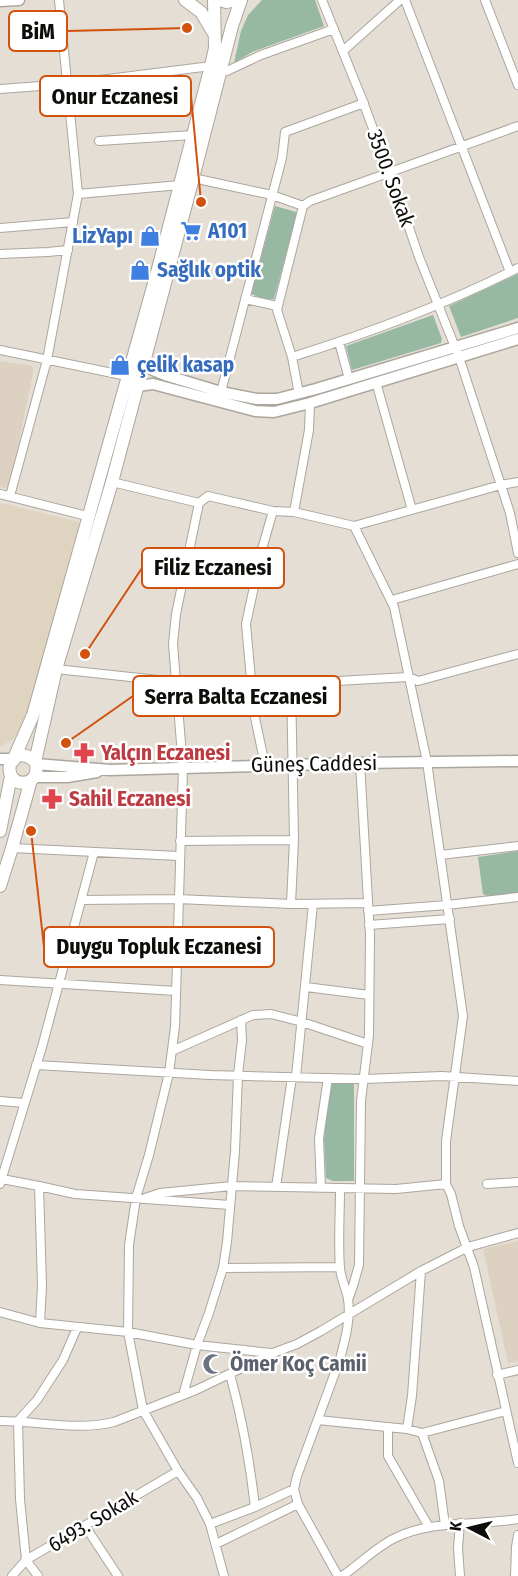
<svg xmlns="http://www.w3.org/2000/svg" width="518" height="1576" viewBox="0 0 518 1576" font-family="'Fira Sans Condensed',sans-serif">
<rect width="100%" height="100%" fill="#e5ded5"/>
<!-- built -->
<path fill="#ddd2c2" d="M0,361l29,4 5,3 -24,118 -6,2 -4,-1z
M518,1241v120l-10,2 -25,-114z"/>
<!-- medical -->
<path fill="#dfd4c0" d="M0,503l79,19 -44,171 -16,42 -19,12z"/>
<!-- green -->
<path fill="#97b8a3" d="M262,0h53l9,26 -72,26 -18,11 7,-32 7,-16z
M275,206l21,6 1,2 -23,85 -8,1 -15,-6z
M518,274v44l-57,19 -12,-31z
M433,315l9,24 -1,4 -89,27 -6,-24z
M518,851v43l-30,2 -5,-2 -5,-37z
M354,1083v98h-21l-7,-3 -2,-38 6,-56z"/>
<g fill="none" stroke-linecap="round" stroke-linejoin="round">
<!-- minor casing -->
<g stroke="#aca69d" stroke-width="10">
<path id="minor" d="M322,0l40,99 39,105 18,53 40,100 51,156 8,40
M405,0l105,272
M485,0l33,85
M343,51l57,-51
M221,72l6,-1 34,-16 73,-26
M0,89l68,-5 143,-18
M99,141l94,-6
M193,178l79,17 31,11
M78,194l102,-9
M0,228l73,-6
M0,254l48,-2 20,-2
M245,299l32,7
M339,342l10,37
M0,350l127,26
M292,357c77,-24 153,-52 226,-89
M376,382l36,128
M221,392l61,-234 3,-26 79,-29
M299,394l-7,-37 -15,-47 26,-104 7,-5 208,-75
M112,482l87,21 9,-7 65,15 21,1 60,14
M518,482l-17,3 -147,41 40,81 33,155 36,254 -17,125v43l5,10 8,32 15,41 44,196
M0,494l87,22
M10,496l37,-136 31,-166 -19,-194
M199,503l-23,111 -3,30 10,124 -8,259 -6,46 -20,82 -13,43 -7,47 -1,87 15,78 35,61 19,27 13,26 14,52
M294,512l15,-82 1,-27
M392,600l126,-36
M56,669l121,13
M291,683l3,157 -3,64
M251,686l157,-9 10,4 100,-27
M265,765l-11,-52 -8,-89 16,-75 11,-38
M180,841l114,-1
M12,848l167,8
M440,855l78,-9
M81,900l97,-1 113,5 77,-1
M368,911l79,-6 71,-8
M369,925l81,-6
M0,980l176,11
M306,987l63,8
M172,1051l81,-36 18,-1 31,8 66,22
M36,1065l174,10 154,4 78,-3 76,5
M296,1077l17,-173
M0,1101l24,2
M2,1179l37,7 3,100 -2,37
M0,1184l42,-137 52,-195
M487,1184l31,-2
M39,1186l36,8 155,11
M276,1187l16,-110
M321,1188l-2,-50 9,-60
M145,1198l15,-5 72,-7 164,3 50,-5
M223,1268l117,-1
M348,1300l5,-14 6,-21 2,-164 8,-66 1,-100 -10,-172
M0,1312l40,11 88,9 69,13 74,8
M497,1375l21,-5
M183,1395l14,-50 12,-32 14,-45 4,-26 8,-91 3,-76 4,-35 -1,-20
M318,1420l89,9 15,4 84,-22
M0,1421c38,0 77,10 114,1l82,-32 77,-37 24,-9 24,-13 100,-60 47,-24 50,-14
M388,1427v29l41,71
M407,1429l5,-33 9,-125
M422,1433l17,48 6,44
M255,1507l39,-18
M460,1523l-2,25 2,28
M210,1524l45,-17c-5,-45 -13,-89 -25,-133
M85,1526l33,50
M216,1544l82,-40
M12,1576l14,-16 152,-89
M38,1576l-12,-16 -6,-61 -2,-78 19,-21 26,-40 14,-32
M338,1576l-40,-72 -4,-15 3,-13 43,-117c5,-19 11,-40 8,-60 -2,-11 -7,-20 -8,-31 -2,-26 0,-53 0,-79
M342,1576c18,-12 34,-29 53,-38 39,-19 82,-12 123,-19
M515,1576l1,-29 2,-12"/>
</g>
<!-- tertiary casing -->
<g stroke="#aca69d" stroke-width="13">
<path id="tertiary" d="M143,364l10,6 15,6 53,16 36,7h20l39,-10 202,-61
M137,386l16,-2 102,27 19,1 36,-9 208,-64
M0,759h13
M36,764l74,6 250,-7 158,-2
M34,777h33l30,-5"/>
</g>
<!-- secondary casing -->
<g stroke="#aca69d" stroke-width="13">
<path id="secondary" d="M0,1l19,-1"/>
</g>
<!-- primary casing -->
<g stroke="#aca69d" stroke-width="14">
<path id="primary" d="M185,0l16,12 12,20
M221,0l5,2 10,-2
M14,758l19,-43 125,-446 53,-203 4,-18 -1,-48
M36,764c5,25 -31,25 -26,0l7,-8c7,-2 13,0 18,6l21,-93 56,-187 81,-304 39,-152 9,-26
M0,831l11,-55
M0,886l12,-38 19,-68"/>
</g>
<!-- minor -->
<use href="#minor" stroke="#fff" stroke-width="8"/>
<!-- tertiary -->
<use href="#tertiary" stroke="#fff" stroke-width="10"/>
<!-- secondary -->
<use href="#secondary" stroke="#fff" stroke-width="10"/>
<!-- primary -->
<use href="#primary" stroke="#fff" stroke-width="12"/>
</g>
<!-- icons -->
<defs>
<g id="supermarket-bare" transform="scale(1.62)"><path d="M-6-5.5h2.5l.6 2H6L4.5 2H-2.5L-4.4-4H-6ZM-1.5 3.2a1.3 1.3 0 1 0 .1 0ZM3 3.2a1.3 1.3 0 1 0 .1 0Z" fill="#3f7fe0" stroke="#fff" stroke-width="2.5" paint-order="stroke"/></g>
<g id="shop-bare" transform="scale(1.62)"><path d="M-5-2.5h2.3a2.7 3.5 0 0 1 5.4 0H5L5.5 6h-11ZM-1.5-2.5h3a1.5 2.3 0 0 0-3 0Z" fill="#3f7fe0" stroke="#fff" stroke-width="2.5" paint-order="stroke"/></g>
<g id="pharmacy-bare" transform="scale(1.62)"><path d="M-2-6h4v4h4v4h-4v4h-4v-4h-4v-4h4Z" fill="#e0444e" stroke="#fff" stroke-width="2.5" paint-order="stroke"/></g>
<g id="mosque-bare" transform="scale(1.62)"><path d="M3.5-4.9A6 6 0 1 0 3.5 4.9A5 5 0 1 1 3.5-4.9Z" fill="#6b7280" stroke="#fff" stroke-width="2.5" paint-order="stroke"/></g>
</defs>
<g fill-rule="evenodd">
<use href="#supermarket-bare" x="191" y="231"/>
<use href="#shop-bare" x="150" y="236"/>
<use href="#shop-bare" x="140" y="270"/>
<use href="#shop-bare" x="120" y="365"/>
<use href="#pharmacy-bare" x="84" y="753"/>
<use href="#pharmacy-bare" x="52" y="799"/>
<use href="#mosque-bare" x="213" y="1364"/>
</g>
<g text-anchor="middle" dominant-baseline="central" stroke-width="5" stroke-linejoin="round" paint-order="stroke">
<!-- street labels -->
<g font-size="21" fill="#0f0d0a" stroke="#fff">
<text transform="translate(391 178) rotate(70)">3500. Sokak</text>
<text transform="translate(314 764) rotate(-1)">Güneş Caddesi</text>
<text transform="translate(93 1521) rotate(-31)">6493. Sokak</text>
</g>
<!-- shop labels -->
<g font-size="21" font-weight="bold" fill="#366cbe" stroke="#fff" text-anchor="start">
<text x="208" y="231">A101</text>
<text x="133" y="236" text-anchor="end">LizYapı</text>
<text x="157" y="270">Sağlık optik</text>
<text x="137" y="365">çelik kasap</text>
</g>
<!-- health labels -->
<g font-size="21" font-weight="bold" fill="#be3a42" stroke="#fff" text-anchor="start">
<text x="101" y="753">Yalçın Eczanesi</text>
<text x="69" y="799">Sahil Eczanesi</text>
</g>
<!-- worship labels -->
<g font-size="21" font-weight="bold" fill="#5b616d" stroke="#fff" text-anchor="start">
<text x="230" y="1364">Ömer Koç Camii</text>
</g>
</g>
<!-- callouts -->
<path fill="none" stroke="#d2510c" stroke-width="2" d="M187 28L67 31M201 202L191 96M85 654L142 568M66 743L133 696M31 831L44 947"/>
<g fill="#d2510c" stroke="#fff" stroke-width="2">
<circle cx="187" cy="28" r="6"/>
<circle cx="201" cy="202" r="6"/>
<circle cx="85" cy="654" r="6"/>
<circle cx="66" cy="743" r="6"/>
<circle cx="31" cy="831" r="6"/>
</g>
<g fill="#fff" stroke="#d2510c" stroke-width="2">
<rect x="9" y="11" width="58" height="40" rx="6"/>
<rect x="40" y="76" width="151" height="40" rx="6"/>
<rect x="142" y="548" width="142" height="40" rx="6"/>
<rect x="133" y="676" width="207" height="40" rx="6"/>
<rect x="44" y="927" width="230" height="40" rx="6"/>
</g>
<g font-size="22" text-anchor="middle" font-weight="bold" fill="#0f0d0a">
<text x="38" y="39">BiM</text>
<text x="115" y="104">Onur Eczanesi</text>
<text x="213" y="575">Filiz Eczanesi</text>
<text x="236" y="704">Serra Balta Eczanesi</text>
<text x="159" y="954">Duygu Topluk Eczanesi</text>
</g>
<!-- north arrow -->
<g transform="translate(470 1528) rotate(277)" stroke="#ffffff" stroke-width="4.5" paint-order="stroke">
<path d="M0-4.5L10 22L0 15L-10 22Z" fill="#0f0d0a"/>
<text y="-9" font-size="16" font-weight="bold" text-anchor="middle" fill="#0f0d0a">K</text>
</g>
</svg>
